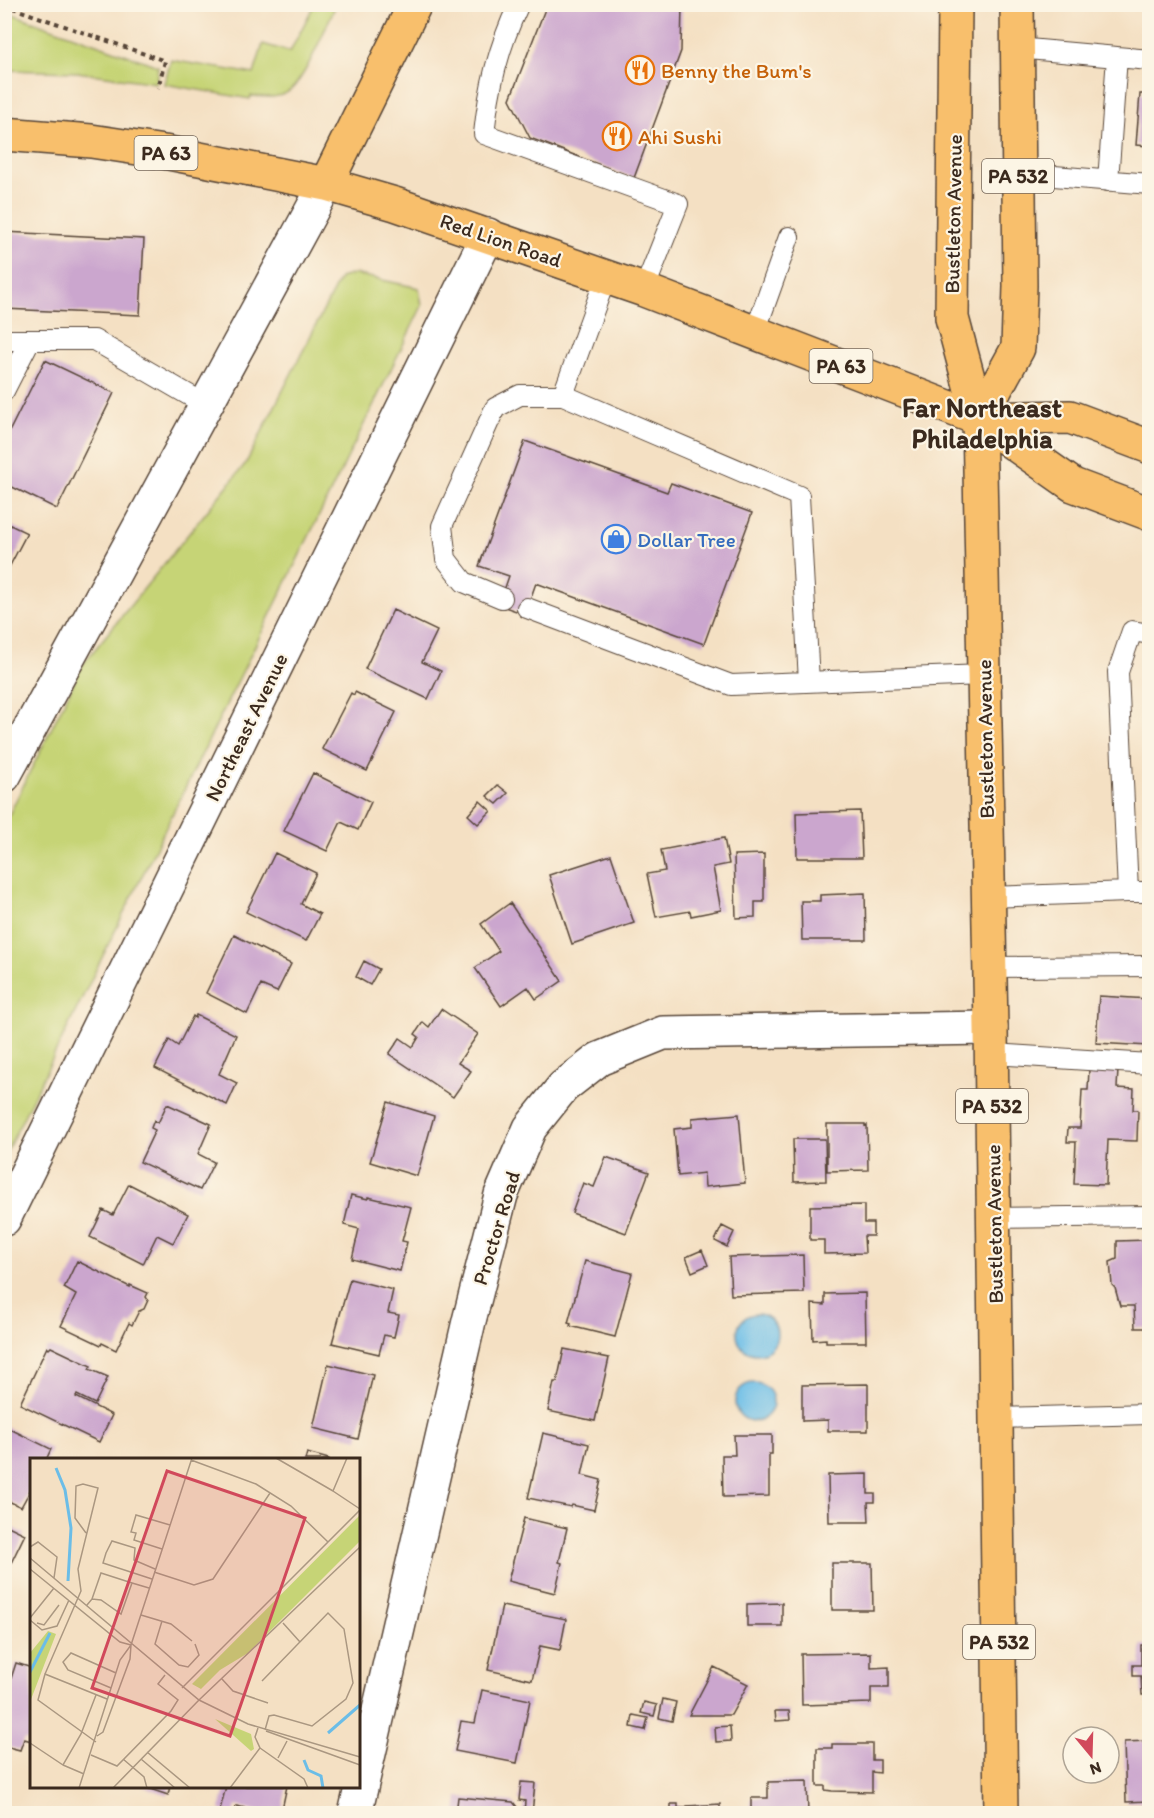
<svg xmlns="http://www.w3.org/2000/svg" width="1154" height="1818" viewBox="0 0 1154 1818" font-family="Itim,sans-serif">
<rect width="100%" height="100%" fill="#fcf5e5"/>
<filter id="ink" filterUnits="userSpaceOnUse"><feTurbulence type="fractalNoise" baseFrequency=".0167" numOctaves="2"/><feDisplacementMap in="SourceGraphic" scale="12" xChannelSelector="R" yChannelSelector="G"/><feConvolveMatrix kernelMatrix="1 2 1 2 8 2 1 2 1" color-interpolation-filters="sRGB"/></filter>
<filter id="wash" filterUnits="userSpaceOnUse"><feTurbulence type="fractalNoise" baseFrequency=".008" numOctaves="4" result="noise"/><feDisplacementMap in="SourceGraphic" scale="24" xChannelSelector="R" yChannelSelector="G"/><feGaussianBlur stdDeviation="1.35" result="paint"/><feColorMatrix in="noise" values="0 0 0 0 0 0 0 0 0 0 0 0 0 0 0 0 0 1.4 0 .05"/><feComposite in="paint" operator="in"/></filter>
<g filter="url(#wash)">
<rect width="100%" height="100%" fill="#f4e0c3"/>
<!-- green -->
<path fill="#c6d476" stroke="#807f4a" stroke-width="1.5" d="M314,5h22c-10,20 -30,75 -48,87 -11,7 -24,5 -37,4l-1,3 -86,-15 7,-24 83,14 9,-30 27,8z
M4,11l154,55 -2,17 -79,-11 -72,-2z
M354,274l65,14 3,18 -417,849 -1,-330 79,-161 163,-201 94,-185z"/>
<!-- water -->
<path fill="#6bbde7" stroke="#537482" stroke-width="1.5" d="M737 1334a20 20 0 1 1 40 0a20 20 0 1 1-40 0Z
M735 1402a19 19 0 1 1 38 0a19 19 0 1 1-38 0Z"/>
<g id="blocks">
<!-- building -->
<path fill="#cba6ce" d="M547,4h135l-1,47 -47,127 -104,-40 -20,-39z
M1140,94h9v52l-13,-1z
M4,232l140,7 -4,76 -136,-6z
M45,360l69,33 -57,116 -53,-26v-41z
M525,441l142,51 4,-9 81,30 -48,131 -168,-61 -11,31 -26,-9 10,-29 -30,-10z
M4,522l23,11 -23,44z
M393,610l44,21 -15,31 19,9 -13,28 -63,-30z
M355,692l41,20 -29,59 -45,-22 29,-56 3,2z
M313,773l58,29 -13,28 -17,-8 -14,29 -43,-20z
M498,785l10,8 -11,11 -10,-8z
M480,801l11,10 -13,13 -10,-9z
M860,811l2,47h-65l-1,-45z
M724,838l5,26 -16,3 8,43 -30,6 -1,-5 -34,6 -9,-43 18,-3 -4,-21z
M275,853l41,20 -15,31 19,10 -14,27 -60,-29z
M764,854v48h-9v15l-19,1 -2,-63z
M611,855l23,68 -62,21 -23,-69z
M865,893l1,47h-64l-1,-39h19v-6z
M510,903l52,78 -26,18 -8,-12 -27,19 -26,-38 24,-17 -18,-27z
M234,935l57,29 -14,28 -16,-7 -14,29 -41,-21z
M364,961l15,8 -9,16 -14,-8z
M1099,996l50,3v47l-53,-3z
M441,1009l37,25 -20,29 13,8 -18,26 -64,-43 11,-16 13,9 6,-10 -4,-3 8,-12 6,5z
M196,1015l40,20 -17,39 18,9 -10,22 -72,-37 14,-28 9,6 15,-30 2,2z
M1089,1069l29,1 -1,18 17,1 -1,21h5l-1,31 -29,-1 -2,45 -32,-1 2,-42h-9l1,-14h12l2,-38h6z
M388,1102l46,14 -17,60 -47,-14z
M167,1104l44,20 -13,30 16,8 -14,28 -60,-28 15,-32 -4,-2 3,-8 4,3z
M739,1114l6,69 -40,4 -1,-14 -26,3 -4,-47 18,-2v-9z
M827,1124h38v2l2,-1 1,45 -41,1z
M793,1139h32l1,42 -32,1z
M606,1157l43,15 -23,61 -54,-20 11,-30 11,4z
M129,1184l59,30 -15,29 -16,-8 -14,29 -53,-27 13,-27 10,5z
M351,1195l17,4v-2l43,10 -9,34 5,1 -7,29 -48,-12 7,-30 -15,-4z
M864,1205v18h9v13h-9l1,17 -41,1v-14h-14v-34z
M722,1226l12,6 -7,15 -12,-6z
M1149,1240v88h-14l-1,-22h-14l-5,-18 -3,-3 -2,-23 7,-3v-18z
M702,1250l6,15 -16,7 -6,-15z
M803,1255l1,38 -73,2 -2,-38z
M77,1261l53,26v-2l18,8 -2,4 2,3 -4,9 -5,2 -7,14 -3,-2 -13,27 -14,-7 -1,2 -40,-19 15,-31 -12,-7z
M585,1261l47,12 -17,64 -45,-11 1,-2 -3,-1z
M350,1279l43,11 -5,23 11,2 -5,22 -10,-2 -5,19 -47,-11z
M865,1293l1,49h-40v-3l-13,1 -1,-36 13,1v-11z
M47,1347l2,2 2,-2 40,19 -2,3 19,8 -13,27 -18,-9 -1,2 36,18 -13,27 -79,-38z
M564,1349l45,9 -14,63 -47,-10 6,-29h3z
M328,1364l45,11 -15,64 -45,-11z
M868,1384v47h-40v-11l-26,1v-36z
M4,1426l47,23 -5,11h-14v27l-11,20 -17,-8z
M543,1433l46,11 -7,31 19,5 -7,30 -22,-5 -1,2 -43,-9z
M734,1435h38v19h-3v42l-46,1 -1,-42h13z
M307,1453l22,6v1h-24z
M868,1474v20h7v8h-7l1,20h-40l-1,-47z
M524,1518l43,10 -8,34 3,1 -7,30 -47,-12z
M4,1524l21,10 -15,31 -6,-3z
M832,1563h40l1,47h-41z
M782,1603v23h-35v-22z
M502,1606l64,13 -6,31 -20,-4 -8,34 -44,-10z
M1141,1645h8v50h-7l-1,-19h-8v-11h8z
M871,1653v15l18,-1v21h-18v15l-69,2 -1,-51z
M16,1663l16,5v73l-8,-2 -4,11 -16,-4v-46z
M714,1667l34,17 -17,31h-42z
M482,1690l48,10 -13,63 -62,-12 6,-30 14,2z
M663,1699l13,3 -4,19 -13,-3z
M644,1702l13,3 -3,11 -13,-3z
M775,1711h14l1,9 -14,1z
M633,1715l15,3 -3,12 -14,-3z
M730,1726l1,15 -15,1 -1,-15z
M1149,1741v60l-23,1 -2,-60z
M832,1744h40v16h8v13l-8,-1v20l-40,-1 -7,-1v-4h-8v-38h15z
M807,1781l1,33h-57v-16h17v-16z
M521,1782l14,1 -3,31h-8l1,-13 -6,-1z
M141,1786h29l-2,9z
M226,1786h61l-6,28h-11l-34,-8 -2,7 -14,-3z
M458,1797l55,5 4,5v7h-61z
M671,1804h7v4h9v-2l33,-2v10h-64l-1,-4 16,-1z"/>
</g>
</g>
<g filter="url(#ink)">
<use href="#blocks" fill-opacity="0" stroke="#574537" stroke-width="1.5"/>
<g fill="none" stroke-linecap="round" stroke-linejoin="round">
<!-- lane casing -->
<g stroke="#574537" stroke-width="22">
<path id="lane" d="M519,4c-21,44 -30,83 -35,130l194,70 -34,86
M1017,48l133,12
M1018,173l132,11
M1108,181l9,-124
M755,332l34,-95
M4,340h90l112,65
M4,391l26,-51
M563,395l43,-118
M502,598l-38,-16 -18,-23 -4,-33 53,-118 25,-13h43l236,101 10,186
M527,608l204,77 252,-10
M1128,892h22
M988,897l140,-5 -10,-220 14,-41 18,3
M990,967l160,-1
M992,1054l158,10
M994,1218l156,-2
M996,1418l154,-4"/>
</g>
<!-- street casing -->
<g stroke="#574537" stroke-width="36">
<path id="street" d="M4,776l322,-592
M4,1219l484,-984
M355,1814l114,-493 32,-126 29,-67 33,-41 36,-28 64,-26 328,-5"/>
</g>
<!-- primary casing -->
<g stroke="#574537" stroke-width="36">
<path id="primary" d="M955,4l-3,314 27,101 12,609 10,786
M4,134l87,7 73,11 162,32 69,20 249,86 335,129 94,66 77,29
M326,184l89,-180
M979,419l39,-71 2,-62 -3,-282
M979,419l91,-2 80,30"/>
</g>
<!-- path -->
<path stroke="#574537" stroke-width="4" stroke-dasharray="4.5 4.5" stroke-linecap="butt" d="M4,5l161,56 -7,27"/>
<!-- lane -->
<use href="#lane" stroke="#fff" stroke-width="20"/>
<!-- street -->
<use href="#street" stroke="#fff" stroke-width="33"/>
<!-- primary -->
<use href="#primary" stroke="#f8bf6c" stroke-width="33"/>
</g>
</g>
<!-- icons -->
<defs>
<g id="restaurant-ring" transform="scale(1.5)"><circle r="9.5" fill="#fcf5e5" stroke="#e8710a" stroke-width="1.5"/><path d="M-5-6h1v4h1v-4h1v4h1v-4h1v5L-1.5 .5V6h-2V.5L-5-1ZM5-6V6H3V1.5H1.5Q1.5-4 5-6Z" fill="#e8710a"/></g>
<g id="shop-ring" transform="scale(1.5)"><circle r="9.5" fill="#fcf5e5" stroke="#3f7fe0" stroke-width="1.5"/><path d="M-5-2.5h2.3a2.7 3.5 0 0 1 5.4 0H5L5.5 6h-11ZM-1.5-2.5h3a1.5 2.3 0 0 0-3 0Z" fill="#3f7fe0"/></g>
</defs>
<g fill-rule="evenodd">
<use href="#restaurant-ring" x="640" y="70"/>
<use href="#restaurant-ring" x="617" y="136"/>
<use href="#shop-ring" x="616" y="539"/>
</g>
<g text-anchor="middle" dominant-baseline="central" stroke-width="4.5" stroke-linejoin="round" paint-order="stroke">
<!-- shield labels -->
<g fill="#fcf5e5" stroke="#75675a" stroke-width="1.5">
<rect x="134.5" y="136" width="63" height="34" rx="4.5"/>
<rect x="982" y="159" width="72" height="34" rx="4.5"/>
<rect x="809.5" y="349" width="63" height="34" rx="4.5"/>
<rect x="956" y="1089" width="72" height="34" rx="4.5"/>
<rect x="963" y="1625" width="72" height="34" rx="4.5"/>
</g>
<g font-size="20" font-weight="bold" fill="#3b2a1e">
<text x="166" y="153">PA 63</text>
<text x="1018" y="176">PA 532</text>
<text x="841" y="366">PA 63</text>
<text x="992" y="1106">PA 532</text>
<text x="999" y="1642">PA 532</text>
</g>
<!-- food labels -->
<g font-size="21" fill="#c56008" stroke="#fcf5e5" text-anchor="start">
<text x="661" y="70">Benny the Bum's</text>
<text x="638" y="136">Ahi Sushi</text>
</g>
<!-- street labels -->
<g font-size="21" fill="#3b2a1e" stroke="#fcf5e5">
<text transform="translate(953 214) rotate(-89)">Bustleton Avenue</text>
<text transform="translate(501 240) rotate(19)">Red Lion Road</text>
<text transform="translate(246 727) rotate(-64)">Northeast Avenue</text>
<text transform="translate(985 739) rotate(-91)">Bustleton Avenue</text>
<text transform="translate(994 1224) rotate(-91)">Bustleton Avenue</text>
<text transform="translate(496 1228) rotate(-73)">Proctor Road</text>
</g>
<!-- shop labels -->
<g font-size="21" fill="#366cbe" stroke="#fcf5e5" text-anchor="start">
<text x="637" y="539">Dollar Tree</text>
</g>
<!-- district labels -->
<g font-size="27" font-weight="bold" fill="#3b2a1e" stroke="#fcf5e5">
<text x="982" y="407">Far Northeast<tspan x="982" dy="31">Philadelphia</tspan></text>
</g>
</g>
<!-- overview -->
<g transform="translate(30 1458)">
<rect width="330" height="330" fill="#f4e0c3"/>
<path d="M330,57v26l-112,112 -28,17 -19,19 -9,-5zM18,173l8,3 -26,68v-49zM185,261l36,15 3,15 -3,2z" fill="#c6d476"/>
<path fill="none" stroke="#6bbde7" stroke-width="3" d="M26,10l9,22 6,38 -3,53M0,214l20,-39M298,275l32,-28M274,302l4,10 13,6 2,12"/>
<path fill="none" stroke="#aa9781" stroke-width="1.5" d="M246,0l57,33M317,0l-14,33 27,18M161,2l65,24 35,22 37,36M56,75l-11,-15 1,-32 7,-2 15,4 -20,81 3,22 -36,83 62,25M0,89l8,-5 19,15 -3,21M132,91l-28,-9 2,-7 -5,-1 5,-17 34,10M0,100l169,142 49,24 112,33M0,111l90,73 11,3M124,114l40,13 19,-6 57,-86M122,121l-49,-16 3,-10 6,-12 23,7 -1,12 21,9M62,141l9,-26 31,10M57,147l5,-6 9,1 20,14 11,-31 17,5M111,157l30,9 21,17M0,160l24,-30M0,162l12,10 15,-4 12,-26M132,163l-7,23 24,21 9,2 11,-12 -4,-11M7,165l7,2 15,-20M253,165l17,19M15,216l-7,26 58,42M192,221l11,12 35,12M232,223l66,-68 16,16 9,54 -7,16 -34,27 -38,-11 -5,1 -4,14M81,230l-43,-18 -5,-8 8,-9 45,20M152,230l178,-178M169,242l161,-153M236,273l94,34M67,278l6,-4 27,-73 1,-14 61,-187M0,285l33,22 18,-31 15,-39M230,290l44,31 4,9M117,294l43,36M61,297l26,11 54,-55 7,-11 -20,-16 7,-9M248,300l9,-17M93,301l21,18 3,11M111,301l34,29M33,307l21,9M49,330l41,-128 11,-15M83,330l86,-88M200,330l30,-40 -5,-11 3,-9"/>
<path fill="#d1495b" fill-opacity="0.15" stroke="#d1495b" stroke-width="3" d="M137,13l138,47 -75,218 -138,-48z"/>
<rect width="330" height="330" fill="none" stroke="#3b2a1e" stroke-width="3"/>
</g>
<!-- margin -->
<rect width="1154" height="1818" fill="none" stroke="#fcf5e5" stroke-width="24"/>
<!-- north arrow -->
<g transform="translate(1091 1755) rotate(161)"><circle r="28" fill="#fcf5e5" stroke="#afa495" stroke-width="1.5"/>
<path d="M0-4.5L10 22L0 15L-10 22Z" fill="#d1495b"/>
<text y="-9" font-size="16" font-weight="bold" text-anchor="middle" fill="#3b2a1e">N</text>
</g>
</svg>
